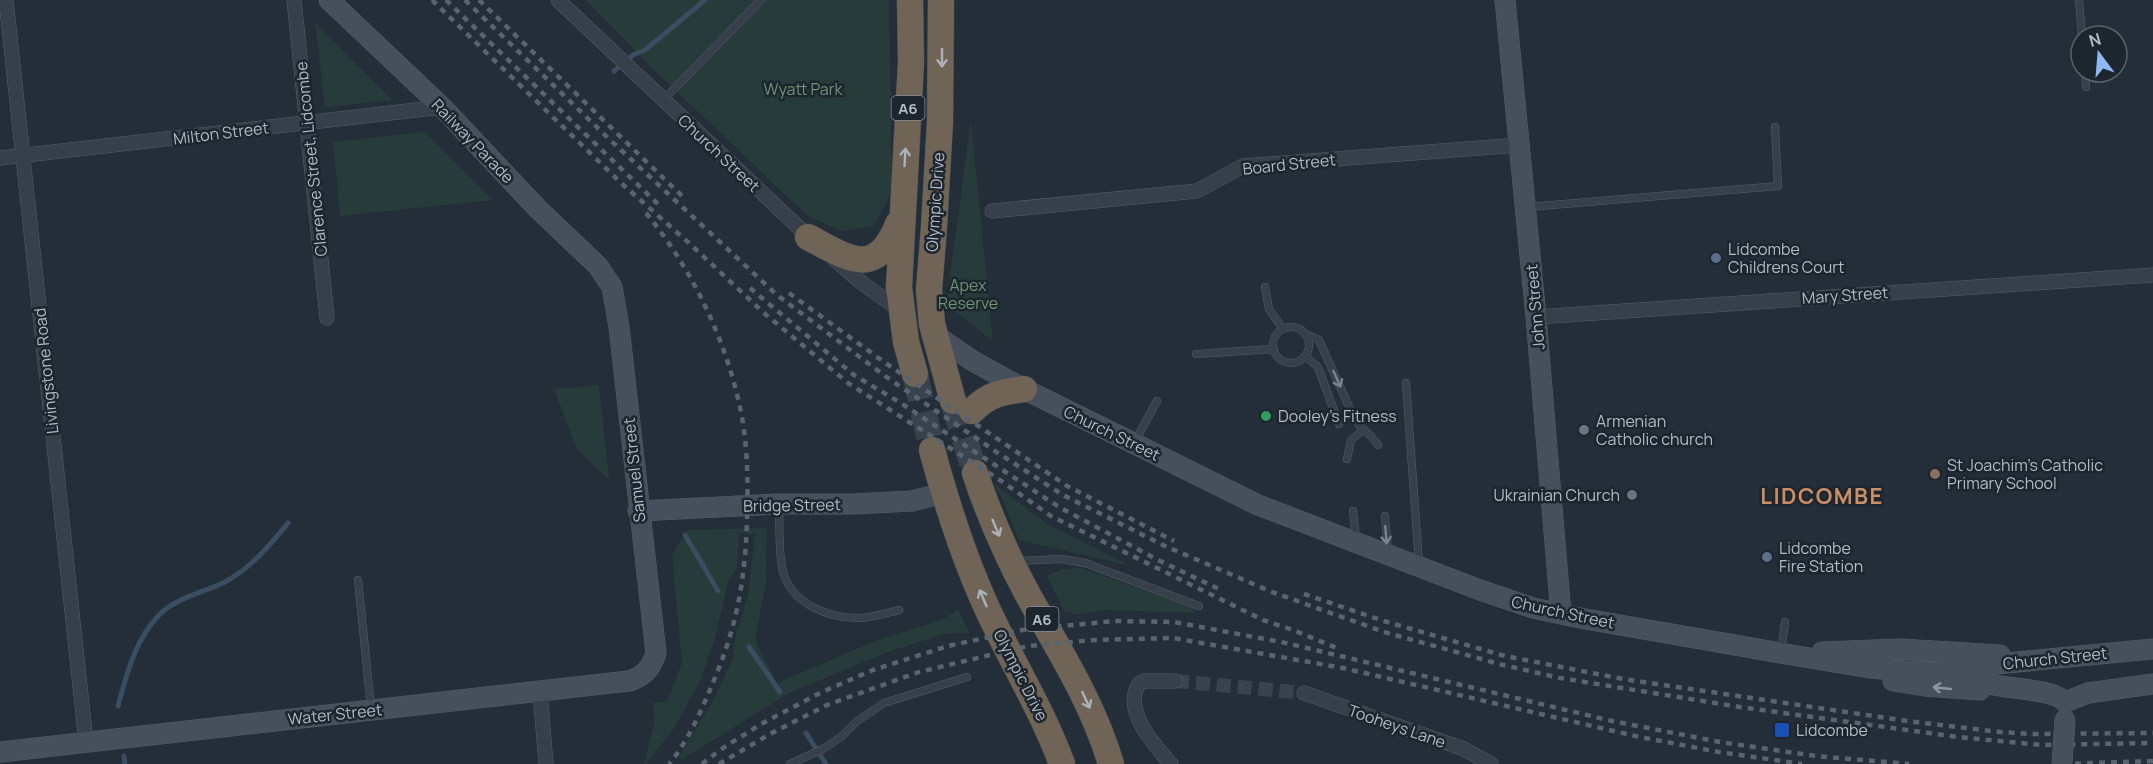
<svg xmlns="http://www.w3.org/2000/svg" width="2153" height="764" viewBox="0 0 2153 764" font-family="Manrope,sans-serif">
<rect width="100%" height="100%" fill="#242e39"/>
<!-- green -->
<path fill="#273b3b" d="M586,0h303l3,191 -18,35 -33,5 -33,-15 -154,-146z
M315,22l77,78 -67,7z
M971,121l22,220 -47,-37z
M425,132l68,68 -153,16 -7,-74z
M599,385l10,95 -32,-31 -23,-60z
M993,483l54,41 84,42 -112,-26 -17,-42z
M767,528l-1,55 -11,57 22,43 96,-41 71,-23 14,-9 12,23 -26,1 -56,18 -99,41 -108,67 -2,-3 34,-56 21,-45 -1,-10 15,-51 7,-61 -16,-1 -2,35 -9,13 -12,54 -16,46 -25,46 -29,37h-2l10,-39 -1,-22 14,-2 15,-38 -10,-107 15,-26z
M1081,568l115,41 -2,4 -90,-3 -31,5 -3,-4 -5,2 -18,-37 16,-7z"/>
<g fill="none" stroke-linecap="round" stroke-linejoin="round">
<!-- stream -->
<path stroke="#3a4d61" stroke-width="5" d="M614,71l19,-16 12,-5 60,-50
M685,535l33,56
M749,647l31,45
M118,706c9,-33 17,-66 41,-91 16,-17 46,-23 66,-33 26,-14 44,-36 63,-59
M806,733l20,31
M124,756l1,8"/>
<!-- street-tunnel -->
<path stroke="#39434e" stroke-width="14" stroke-dasharray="14 7" stroke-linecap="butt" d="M1175,681l129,12"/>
<!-- highway-tunnel -->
<path stroke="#39434e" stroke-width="26" stroke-dasharray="26 13" stroke-linecap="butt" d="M915,374l17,76
M953,401l22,72"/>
<!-- lane casing -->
<g stroke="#565e67" stroke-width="8">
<path id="lane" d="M2079,0l3,36
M2085,72l1,15
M663,100l98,-100
M1528,207l250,-21 -3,-59
M1265,287l4,22 14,20
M1273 345a18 18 0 1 1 36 0a18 18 0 1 1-36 0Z
M1305,334l14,6 36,80c7,10 17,15 23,25
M1196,354l78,-5
M1305,356l13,11 21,57
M1406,383l13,180
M1135,441l22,-40
M1347,459l4,-19 12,-10
M779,507c1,21 -1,44 4,65 9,33 48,47 79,46 13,-1 25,-5 37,-8
M1353,511l3,28
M1385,516l3,36
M1018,561l44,-2 23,4 114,43
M358,580l13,128
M1781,652l4,-30
M790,764l33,-15 18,-12 15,-15 28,-19 83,-26"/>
</g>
<!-- street casing -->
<g stroke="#565e67" stroke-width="15">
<path id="street" d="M6,0l80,742
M294,0l33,318
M558,0l254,240
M0,158l442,-51
M992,211l205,-20 46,-25 276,-21
M833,258l29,25 39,28
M1536,317l617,-42
M540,691l6,73
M1304,693l160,56 27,15
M1171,764c-16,-18 -49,-54 -32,-80l5,-3h31"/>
</g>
<!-- secondary casing -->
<g stroke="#565e67" stroke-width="21">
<path id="secondary" d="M1505,0l31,317 25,297
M935,335l38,26 51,28 234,116 222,85 53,18 47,10 200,35 90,15 36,3 35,1 44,-7 168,-16
M638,511l141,-7h74l59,-3 32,-8
M1822,652l78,-3 100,6
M1951,669c26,24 100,15 114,33
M1893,681l32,5 55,4
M2065,702l23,-9 65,-9
M0,752l629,-71c15,-5 22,-12 27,-28l-37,-326 -7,-40 -14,-21 -60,-57 -96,-102 -113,-107"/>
</g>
<!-- highway casing -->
<g stroke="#434b54" stroke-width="27">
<path id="highway" d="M910,0l1,62 -12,225 7,55 9,32
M941,0l-1,122 -6,105 -5,63 3,34 21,77
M808,237c41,22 68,42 90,-13
M972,411c17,-17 29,-19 52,-22
M932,450c16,59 35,118 62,173 23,47 50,92 68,141
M975,473c14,42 32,83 53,122 31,55 65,108 83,169"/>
</g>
<!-- lane -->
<use href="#lane" stroke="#37404a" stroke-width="7"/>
<!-- street -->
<use href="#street" stroke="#37404a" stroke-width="14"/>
<!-- secondary -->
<use href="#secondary" stroke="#464f5c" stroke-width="20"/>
<!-- highway -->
<use href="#highway" stroke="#6f6455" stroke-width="26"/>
<!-- rail -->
<path stroke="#5a6470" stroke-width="4.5" stroke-dasharray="6 6" stroke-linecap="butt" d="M432,0l188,182 69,61 75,70 84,70 149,95 54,38 212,104 30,10 46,19
M446,0l215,207
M465,0l142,137 170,158 108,81 113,77 65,42 102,51 107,46 112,40 119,33 57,13 180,29 218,30 83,8 112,-2
M479,0l203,196
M646,213c48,58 82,131 96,204 6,35 6,69 5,104 -2,59 -10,105 -33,159 -12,29 -25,60 -45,84
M750,288l104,87 45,27 160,105 99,53 65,31
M789,293l95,69 183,124 107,55
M1304,594l80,27 121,35 118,23 284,42 93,11 32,2 121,-1
M702,764l18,-14 41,-26 61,-32 51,-22 75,-24 74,-16 93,-9 59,1 112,21 326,78 108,21 96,14 93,8
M719,764l51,-30 57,-29 92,-33 109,-26 66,-6 79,-2 170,30 292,68 84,16 83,12
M2063,764l90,-3"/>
<!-- secondary-bridge casing -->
<g stroke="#565e67" stroke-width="21" stroke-linecap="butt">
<path id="secondary-bridge" d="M2062,764l3,-45"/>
</g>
<!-- secondary-bridge -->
<use href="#secondary-bridge" stroke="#464f5c" stroke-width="20"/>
</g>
<!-- one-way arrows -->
<defs><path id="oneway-shaft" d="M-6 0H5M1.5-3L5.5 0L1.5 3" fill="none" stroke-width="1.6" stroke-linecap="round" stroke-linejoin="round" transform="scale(1.5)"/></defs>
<g stroke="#acb2ba">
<use href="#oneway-shaft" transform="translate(942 58) rotate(90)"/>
<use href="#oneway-shaft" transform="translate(905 157) rotate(-87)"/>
<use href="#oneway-shaft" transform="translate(996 528) rotate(67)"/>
<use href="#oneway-shaft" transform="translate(983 598) rotate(-113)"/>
<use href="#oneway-shaft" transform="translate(1086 700) rotate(65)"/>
</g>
<g stroke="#7b848e">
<use href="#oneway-shaft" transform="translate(1337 379) rotate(66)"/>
<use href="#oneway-shaft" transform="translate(1386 535) rotate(85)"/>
</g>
<use stroke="#8d95a0" href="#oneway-shaft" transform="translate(1942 688) rotate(-174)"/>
<!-- markers -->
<g fill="#5c6f8a" stroke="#1d252e" stroke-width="2">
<circle cx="1716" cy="258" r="6"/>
<circle cx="1767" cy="557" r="6"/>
</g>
<circle fill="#2e9e5b" stroke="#1d252e" stroke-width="2" cx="1266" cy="416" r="6"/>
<g fill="#6b7280" stroke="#1d252e" stroke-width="2">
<circle cx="1584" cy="430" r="6"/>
<circle cx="1632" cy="495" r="6"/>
</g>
<circle fill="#8d6e63" stroke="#1d252e" stroke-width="2" cx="1935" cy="474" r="6"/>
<rect fill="#1a4fb4" stroke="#1d252e" stroke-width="2" x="1774" y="722" width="16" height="16" rx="3"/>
<g text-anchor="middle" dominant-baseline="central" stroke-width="5" stroke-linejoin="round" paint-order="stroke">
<!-- shield labels -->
<g fill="#1d252e" stroke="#868e98" stroke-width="1.5">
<rect x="891.5" y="96" width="33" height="24" rx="4.5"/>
<rect x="1025.5" y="607" width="33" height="24" rx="4.5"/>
</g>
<g font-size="15" font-weight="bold" fill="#b3bbc5">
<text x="908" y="108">A6</text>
<text x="1042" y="619">A6</text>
</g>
<!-- park labels -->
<g font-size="16" fill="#6b9573" stroke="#1d252e">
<text x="803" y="89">Wyatt Park</text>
<text x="968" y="285">Apex<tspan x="968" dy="18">Reserve</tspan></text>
</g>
<!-- street labels -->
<g font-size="16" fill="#b3bbc5" stroke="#1d252e">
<text transform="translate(221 133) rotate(-7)">Milton Street</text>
<text transform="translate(473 141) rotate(46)">Railway Parade</text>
<text transform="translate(719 153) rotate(43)">Church Street</text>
<text transform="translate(311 159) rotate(-96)">Clarence Street, Lidcombe</text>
<text transform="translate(1289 164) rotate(-6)">Board Street</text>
<text transform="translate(935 202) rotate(-86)">Olympic Drive</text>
<text transform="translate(1845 295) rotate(-4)">Mary Street</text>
<text transform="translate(1535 307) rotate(-95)">John Street</text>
<text transform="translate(46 371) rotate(-96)">Livingstone Road</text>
<text transform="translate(1112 433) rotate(26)">Church Street</text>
<text transform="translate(634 470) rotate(-96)">Samuel Street</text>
<text transform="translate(792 505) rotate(-1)">Bridge Street</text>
<text transform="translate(1563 612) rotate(12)">Church Street</text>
<text transform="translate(2055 658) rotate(-6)">Church Street</text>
<text transform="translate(1021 675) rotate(63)">Olympic Drive</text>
<text transform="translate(335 714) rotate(-6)">Water Street</text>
<text transform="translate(1397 726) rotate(19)">Tooheys Lane</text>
</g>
<!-- poi labels -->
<g font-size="16" fill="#b3bbc5" stroke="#1d252e" text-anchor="start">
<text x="1728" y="249">Lidcombe<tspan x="1728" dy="18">Childrens Court</tspan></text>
<text x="1278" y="416">Dooley's Fitness</text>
<text x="1596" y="421">Armenian<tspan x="1596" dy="18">Catholic church</tspan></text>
<text x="1947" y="465">St Joachim's Catholic<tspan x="1947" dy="18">Primary School</tspan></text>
<text x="1620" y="495" text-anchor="end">Ukrainian Church</text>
<text x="1779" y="548">Lidcombe<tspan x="1779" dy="18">Fire Station</tspan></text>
<text x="1796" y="730">Lidcombe</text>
</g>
<!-- district labels -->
<g font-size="22" font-weight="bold" letter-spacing="1.5" fill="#cc8e67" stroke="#1d252e">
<text x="1822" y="496">LIDCOMBE</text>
</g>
</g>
<!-- north arrow -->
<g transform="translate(2099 54) rotate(344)"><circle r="28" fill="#1d252e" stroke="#59616a" stroke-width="1.5"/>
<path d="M0-4.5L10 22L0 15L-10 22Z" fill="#8db8f0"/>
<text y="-9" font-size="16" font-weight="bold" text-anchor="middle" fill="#b3bbc5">N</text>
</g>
</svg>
